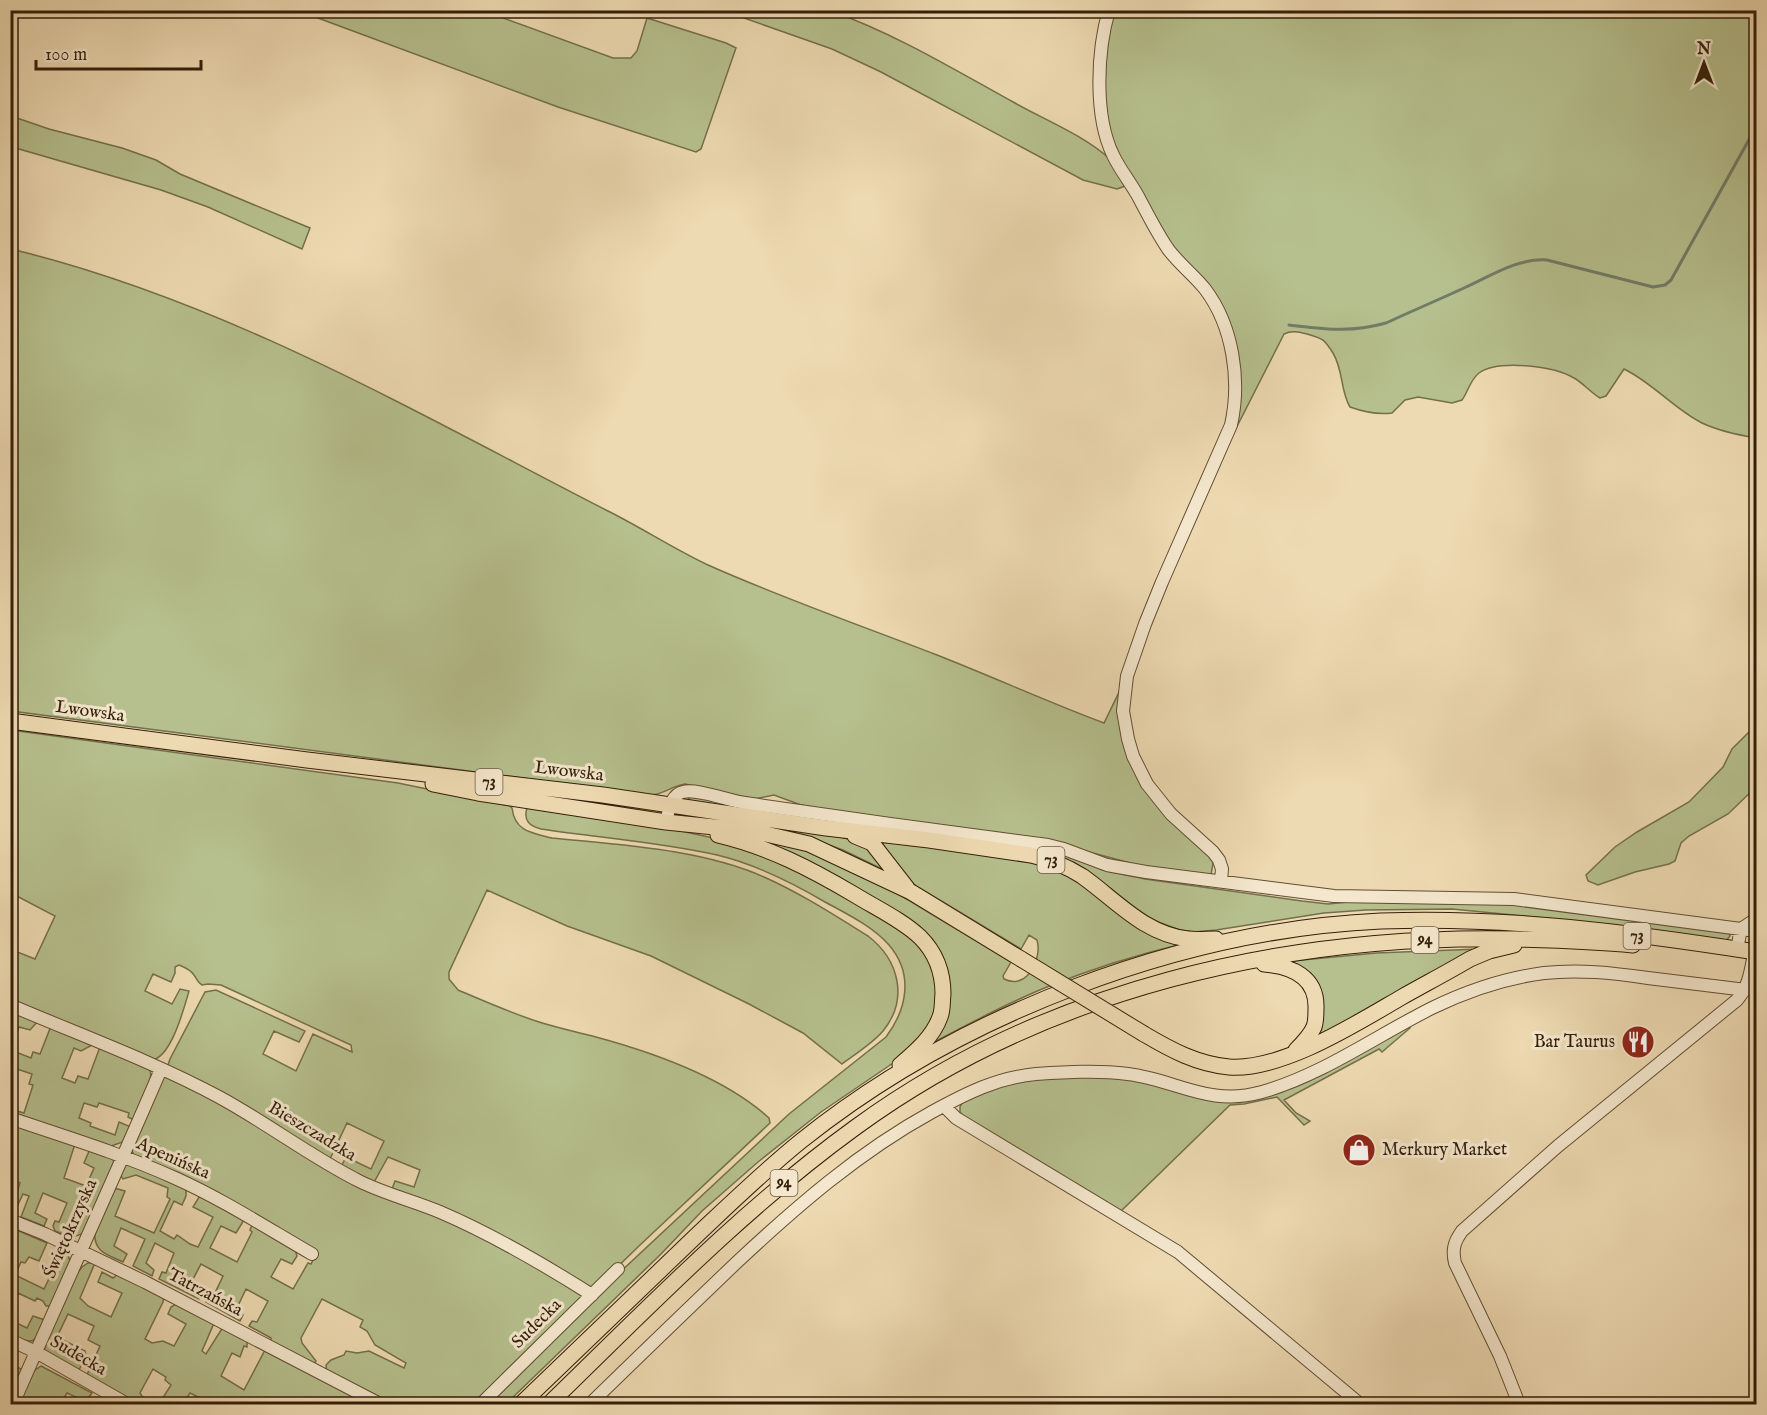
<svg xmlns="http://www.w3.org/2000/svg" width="1767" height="1415" viewBox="0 0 1767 1415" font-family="'IM FELL English',serif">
<rect width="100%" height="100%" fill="#eedab2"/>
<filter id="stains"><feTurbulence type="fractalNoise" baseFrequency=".00333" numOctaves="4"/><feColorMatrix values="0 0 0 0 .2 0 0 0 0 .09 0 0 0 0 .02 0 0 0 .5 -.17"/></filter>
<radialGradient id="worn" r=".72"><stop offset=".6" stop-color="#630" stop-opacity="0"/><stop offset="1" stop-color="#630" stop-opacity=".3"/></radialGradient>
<!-- green -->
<path fill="#b6c08e" stroke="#746f4b" stroke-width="1.5" d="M299,11h185l129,47h18l6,-7 10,-33 79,25 10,5 -35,101 -5,3 -138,-45z
M724,11h107c65,23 124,59 184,92 32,18 68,32 95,56 8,7 13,18 18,26l-11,4 -34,-9 -202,-108 -49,-23z
M1113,11h643v427c-18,-3 -37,-7 -54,-15 -28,-14 -49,-40 -78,-54l-18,27 -6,2c-10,-6 -17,-15 -26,-20 -20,-12 -76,-19 -95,-5 -9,7 -11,19 -17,27l-10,3 -34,-6 -13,3 -13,13c-15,2 -28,-1 -42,-6 -10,-17 -6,-35 -17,-54 -9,-14 -9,-14 -26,-19 -8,-2 -15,-4 -23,0l-61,120 9,-22 -3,-102 -55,-78 -59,-101 -11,-43 3,-71z
M11,116l38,13 73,19 34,12 24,14 130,54 -8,21 -94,-42 -47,-17 -149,-43 -1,6z
M11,249c212,51 404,163 597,262 34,17 66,38 100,54 74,33 154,61 229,90 56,22 111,47 167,68l19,-39 8,74 83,100 -3,17 -73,-10 -64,-17 -127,-22 -14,1 -132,-22 -27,-10 -20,4 -69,-15c-13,2 -21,10 -33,11l-641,-84z
M1756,725v62l-28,27 -39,22 -8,7 -6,18 -6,3 -34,8 -37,13 -10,-4 -2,-6 29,-28 22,-15 52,-30 34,-35 9,-18z
M11,730l387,53 112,23 2,2c3,24 20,25 40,30 68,7 149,11 212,39 36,16 70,38 104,59 31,24 41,63 15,95 -10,12 -29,24 -41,33l-39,-31 -54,-29 -98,-48 -84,-30 -80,-36 -38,82v7l9,11c26,11 53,23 81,32 19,6 38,10 57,15 59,16 128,40 173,81l1,5 -130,122 -163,159h-91l-59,-31 -1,-8 5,-5 13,-5 2,-4 11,2 12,-2 35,17 2,-5 -31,-18 -8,-14 -7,-4 3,-7 -41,-21 -21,39 1,5 14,18 -3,5 -33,-17 -9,-7v-4l-22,-12 3,-5 5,1 11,-21 -22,-12 -10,21 7,5 -3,6 -34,-19 3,-6 4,1 10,-21 -22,-12 -11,21 12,7 -3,7 -40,-20 3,-7 4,1 8,-20 -19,-10 -9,20 8,7 -2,6 -19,-10 12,-27 -24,-11 -7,18 13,8 -4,8c-15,-7 -30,-10 -28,-30l19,-44 11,3 -10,25 39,17 16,-34 -3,-2 1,-9 -32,-13 -13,4 -3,-4 4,-10 3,-1 53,20 6,4v8l-4,9 -8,-4 -14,30 14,8 3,-4 13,9 8,3 15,-30 -20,-10 6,-10 3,-1 27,14 15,10 -8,13 -15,-7 -11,22 27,14 15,-30 -2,-2 2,-5h4c14,7 38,15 41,31l-5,8 -11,-5 -10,18 22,12 15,-26 3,1 6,-12 -103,-58 -35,-18 -43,-18 -5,-8 29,-71 4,-3h5l87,47 64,42 29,15 40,17 6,-16 19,6 6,-17 -32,-13 -15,27 -32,-17 5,-10 25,12 13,-28 -37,-18 -18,38 -104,-63 -57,-30v-3l2,-6 35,-67 11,-2 89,41 -6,11 -25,-11 -11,23 33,17 17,-37 39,18 -1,-7 -130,-60 -13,-1 -6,1c-5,-3 -5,-6 -8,-10 -4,-6 -10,-8 -15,-10l-4,2v6l-4,9 -18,-8 -8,17 27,13 8,-15 9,2c-5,17 -18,68 -38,69l-110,-48 -30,-12 -1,-51 25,10 20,-43 -44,-23z
M691,797l356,51 49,19c9,6 36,8 49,12l157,22 26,3 31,-3 146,2 223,29 2,4 -4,5 -161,-21 -113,-11 -86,1 -42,3 -108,17 -22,2 -14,-2 -33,-12 -78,-56 -382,-62z
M527,808l154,23 37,8 61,21 120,67 18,16 13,17 7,20v21l-6,20 -13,20 -22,20 -75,51 -63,50 -56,49 -41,43 -155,150h-20l99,-99 204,-191 97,-77c21,-28 28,-63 3,-92 -17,-19 -42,-31 -64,-43 -34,-20 -70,-38 -108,-47 -58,-13 -117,-17 -176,-26 -11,-3 -18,-8 -14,-21z
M788,830c23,3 60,4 78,18 6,4 11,12 15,18l1,3 -39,-19 -28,-10 -27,-8z
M739,834l56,11 100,47 116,70 -8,14 1,3c4,2 10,3 14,2 15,-4 23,-27 19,-41l-8,-5 -8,14 -103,-62 -12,-9 -22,-32 -7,-6 133,16 52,15 120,73c-46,11 -91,25 -135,43 -40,16 -78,37 -115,56l9,-16 -7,-82z
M1479,949l-124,67 -40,23 -7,-67 -16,-11 84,-8z
M11,1009l27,12 -8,9 -11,-3 -8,22z
M51,1026l43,18 -13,7 -7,-3 -12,30 13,5 3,-7 10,3 12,-32 50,23c4,15 -10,35 -16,50l-6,-3 1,-4 -30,-10 -2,4 -13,-4 -5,15 12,5 -1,3 25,9 4,-13 12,5 -8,15 -12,4 -95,-32 1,-3 7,2 9,-28 -4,-1 3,-10 -21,-7v-17l20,8 2,-6 7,2z
M1408,1027l2,1 -28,24 -3,-3 -95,51 12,13 14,8 -6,4 -27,-28 -33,7 -14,1 -109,106 -158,-95 -3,-4v-5l3,-6 27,-14 50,-9 80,-2 118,26z
M11,1123l64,21 -11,34 22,8 8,-18 -10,-5 6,-14c10,4 23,5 25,16l-27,64c-12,11 -19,8 -33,2l-2,-5 2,-5 4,1 8,-19 -24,-10 -8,20 12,6 -3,7 -23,-9 8,-21 -6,-2 -9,19 -3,-1 9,-29 -9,-4z
M10,1227l37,16 -8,18 -10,-4 -4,6 -4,-1 -6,13 29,14 15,-31 -2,-5 4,-5 7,6 2,8 -18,44h-6l-3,-5 -6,-3 -2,3 -17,-8 -7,13z
M88,1263h7l-15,35 8,8 23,11 11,-24 -24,-11 4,-10 11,6 5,-4 46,23 -1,5 -18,37 7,4 11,-2 11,5 12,-22 -18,-10 3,-7 5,-3 38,19 -12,28 4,3 17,-27 24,13v7l-3,-1 -4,11 -8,-4 -11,23 23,14 21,-40 105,54h-157l-23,-11 -7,11h-24l12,-19 -6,-5 1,-3 -13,-8 -13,24 7,11h-9l-52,-27 14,-31 -12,-6 6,-14 -26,-12 -11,23 28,14 1,5 -8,16 -31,-17 -2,-5v-6l30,-68 7,-9z
M33,1316l12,4c-9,23 -11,26 -34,15l-1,-15 17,8z
M11,1364l12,6 -12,28z
M41,1366l51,27c-7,11 -16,4 -25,0l-7,11h-42l14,-32z"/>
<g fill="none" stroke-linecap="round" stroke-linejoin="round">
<!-- stream -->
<path stroke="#717c68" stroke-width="3" d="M1289,325c36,4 61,8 97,-2 26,-12 52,-23 78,-35 27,-12 53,-30 83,-28l106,27 12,-2 6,-5 85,-153"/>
<!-- minor casing -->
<g stroke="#624d32" stroke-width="14">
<path id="minor" d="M1109,10c-12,41 -15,106 4,145 7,15 18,28 26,43 9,17 18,35 29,51 11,15 26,26 37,40 28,37 36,91 26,136l-69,157 -17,42 -18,52 -4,35 5,28 5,17 14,28 24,30 42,38 6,8 3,9 -1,12
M666,822c3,-11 4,-27 17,-30 13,-4 47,9 62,11 101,15 202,29 303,42l16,4 43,16 39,7 188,24 180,3 242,32
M1737,949l4,-20 15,-10
M10,1005c70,30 142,56 209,92 48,26 92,60 140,84 26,13 55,20 81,31 54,23 103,52 152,83
M944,1106l12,12 222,134 182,152
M10,1118c56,19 112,36 165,60 47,21 92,50 137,76
M10,1220l35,14 100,48 235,122
M10,1340l26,12 91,52
M13,1404c49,-112 100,-223 148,-335
M481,1404l137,-135
M590,1404c48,-47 97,-94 146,-141 61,-57 123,-111 196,-151 35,-19 64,-34 104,-38 30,-2 62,-4 92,0 49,6 80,33 134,18 60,-17 114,-56 170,-84 35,-17 73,-30 112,-35 35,-4 69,0 104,5 33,4 65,8 98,12
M1519,1404l-19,-48 -45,-93c-3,-13 -1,-21 7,-32l96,-85 179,-146c11,-13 13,-25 16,-41"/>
</g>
<!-- major casing -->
<g stroke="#331e08" stroke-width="17">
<path id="major" d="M10,721l297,39 296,35 223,33 103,12 102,15c18,4 35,11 51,21 34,24 62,58 106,63 9,1 19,0 28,0
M433,784l45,9 188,29 87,9 56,13 102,48 110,67
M718,835c51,12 93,34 137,60 21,13 47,25 65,42 16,16 23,35 23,57 -1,8 0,16 -3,23 -7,20 -25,35 -40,48
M855,836l17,7 35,45
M1264,964c28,2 53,13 52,44 0,6 0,14 -2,19 -4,9 -12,17 -18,23
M1144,1034c27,16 53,30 85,33 53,4 128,-44 173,-70 23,-13 46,-25 68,-38l19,-8 25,-6
M521,1404c59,-56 117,-113 176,-169 34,-32 68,-65 104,-94 157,-126 379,-211 580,-220 126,-5 252,12 375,31
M549,1404c98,-95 195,-196 307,-277 189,-138 429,-193 660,-188 39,1 78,2 117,6"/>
</g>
<!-- minor -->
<use href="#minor" stroke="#f4e7cd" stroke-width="12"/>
<!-- major -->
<use href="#major" stroke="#eedab2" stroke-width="15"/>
<!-- major-bridge casing -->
<g stroke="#331e08" stroke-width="17" stroke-linecap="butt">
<path id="major-bridge" d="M1021,959l123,75"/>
</g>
<!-- major-bridge -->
<use href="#major-bridge" stroke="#eedab2" stroke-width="15"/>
</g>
<!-- icons -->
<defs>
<g id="restaurant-disc" transform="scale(1.725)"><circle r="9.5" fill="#8f2418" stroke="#f4e7cd"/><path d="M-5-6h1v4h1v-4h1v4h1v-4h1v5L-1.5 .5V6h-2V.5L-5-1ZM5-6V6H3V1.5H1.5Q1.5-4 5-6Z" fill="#fff"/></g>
<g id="shop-disc" transform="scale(1.725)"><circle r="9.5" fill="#8f2418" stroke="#f4e7cd"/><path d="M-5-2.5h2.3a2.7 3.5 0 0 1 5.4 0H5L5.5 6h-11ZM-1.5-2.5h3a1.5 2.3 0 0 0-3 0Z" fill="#fff"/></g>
</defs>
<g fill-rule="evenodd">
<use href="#restaurant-disc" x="1638" y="1042"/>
<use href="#shop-disc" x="1359" y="1150"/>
</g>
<g text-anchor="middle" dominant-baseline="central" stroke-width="6" stroke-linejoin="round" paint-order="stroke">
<!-- shield labels -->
<g fill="#f4e7cd" stroke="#6d5a43" stroke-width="1.5">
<rect x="475.5" y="769" width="27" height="26" rx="4.5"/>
<rect x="1037.5" y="847" width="27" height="26" rx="4.5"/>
<rect x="1623.5" y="923" width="27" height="26" rx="4.5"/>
<rect x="1411.5" y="927" width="27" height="26" rx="4.5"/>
<rect x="770.5" y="1170" width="27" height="26" rx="4.5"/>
</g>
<g font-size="16" font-weight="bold" fill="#331e08">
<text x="489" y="782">73</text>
<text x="1051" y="860">73</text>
<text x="1637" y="936">73</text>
<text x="1425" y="940">94</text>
<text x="784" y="1183">94</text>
</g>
<!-- street labels -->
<g font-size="18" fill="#331e08" stroke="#f4e7cd">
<text transform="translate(90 712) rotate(8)">Lwowska</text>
<text transform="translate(569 772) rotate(7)">Lwowska</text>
<text transform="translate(312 1132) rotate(31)">Bieszczadzka</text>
<text transform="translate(173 1159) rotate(24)">Apenińska</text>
<text transform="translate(71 1229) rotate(-66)">Świętokrzyska</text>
<text transform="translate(205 1293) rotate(28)">Tatrzańska</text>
<text transform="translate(537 1324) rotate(-45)">Sudecka</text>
<text transform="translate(78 1356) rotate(30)">Sudecka</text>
</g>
<!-- poi labels -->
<g font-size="18" fill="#331e08" stroke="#f4e7cd" text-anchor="end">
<text x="1615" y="1042">Bar Taurus</text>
<text x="1382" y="1150" text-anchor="start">Merkury Market</text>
</g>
</g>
<!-- margin -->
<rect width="1767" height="1415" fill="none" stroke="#eedab2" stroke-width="36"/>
<rect x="12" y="12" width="1743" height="1391" fill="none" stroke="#331e08" stroke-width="3"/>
<rect x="18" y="18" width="1731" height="1379" fill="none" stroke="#331e08" stroke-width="1.5"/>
<!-- north arrow -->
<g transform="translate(1704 63)" stroke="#f4e7cd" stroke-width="4.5" paint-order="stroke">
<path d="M0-4.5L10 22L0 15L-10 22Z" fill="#331e08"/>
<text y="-9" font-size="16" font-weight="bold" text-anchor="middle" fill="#331e08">N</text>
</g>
<!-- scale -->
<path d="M36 60v9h165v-9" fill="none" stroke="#331e08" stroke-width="3"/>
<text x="45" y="60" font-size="18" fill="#331e08" stroke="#f4e7cd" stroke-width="4.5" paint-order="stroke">100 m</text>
<rect width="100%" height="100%" filter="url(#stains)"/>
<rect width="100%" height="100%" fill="url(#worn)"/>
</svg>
